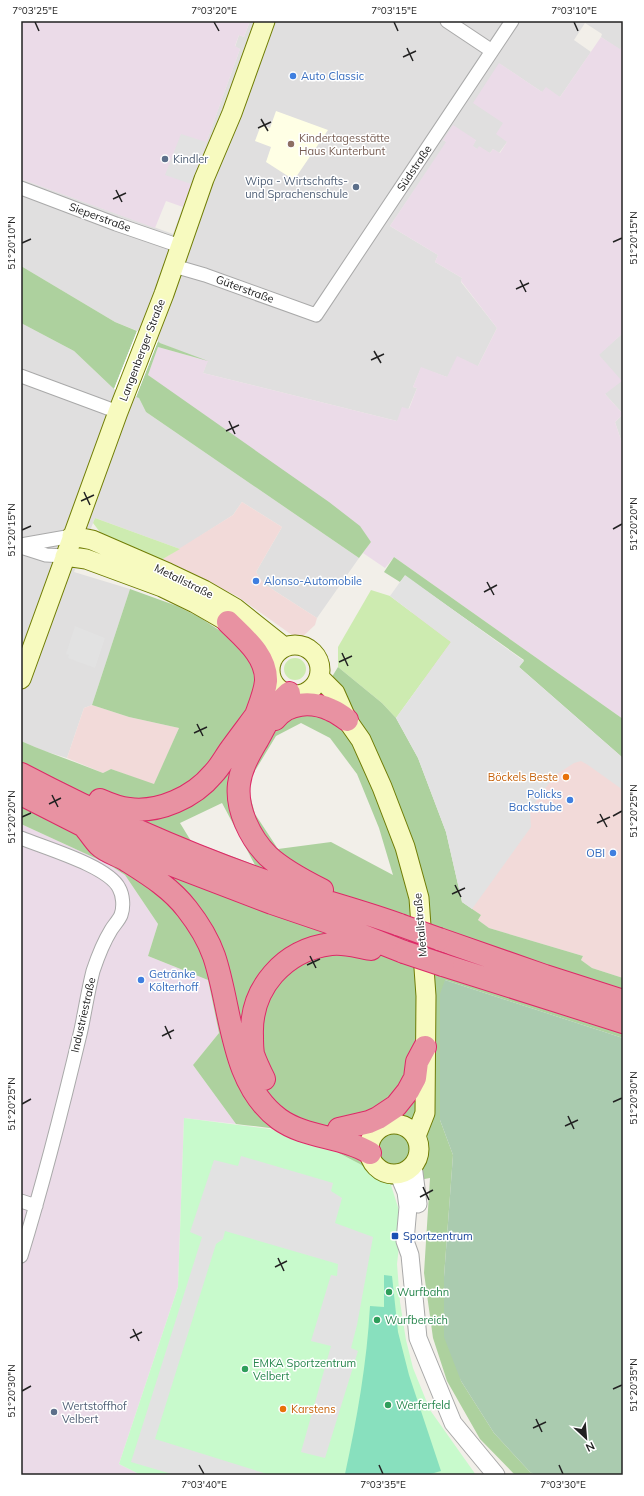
<svg xmlns="http://www.w3.org/2000/svg" width="644" height="1496" viewBox="0 0 644 1496" font-family="Mulish,sans-serif">
<rect width="100%" height="100%" fill="#f2efe9"/>
<!-- residential -->
<path fill="#e0dfdf" d="M250,21h373v24l-3,5 -19,-13 1,-3 -17,-11 -11,17 17,12 -31,45 -18,-5 -42,-28 4,59 3,19 -8,11 -6,-4 -3,4 -13,-4 -5,-3 4,-6h-33l4,2 -57,84 48,29 -3,7 27,16 -1,4 36,46 -19,38 -31,11 -26,-9 -8,19 4,1 -9,22 -11,11 -194,-48 4,-11 -47,-19 -12,-8 -33,-13 -94,-56v-87l152,55 67,-185 -5,-2 4,-12 5,2z
M21,323l53,28 40,38 25,9 7,14 213,146 -42,60 -53,-34 -8,-12 26,-45 -40,-25 -9,13 -53,34 -85,-31 -21,54 56,17 -38,116 -8,3 -17,50 -23,-7 -23,-10z
M623,333v113l-8,-24 8,-8 -18,-20 -6,-40z"/>
<!-- commercial -->
<path fill="#f2dad9" d="M242,502l40,25 -26,45 8,12 53,34 -2,7 -16,15 -62,-44 -76,-36 72,-45z
M405,575l218,183v220l-31,-10 -11,-8 2,-4 -94,-28 -11,-8 3,-5 -19,-13z
M92,705l37,12 50,11 -25,57 -43,-16 -8,4 -36,-15 17,-50z"/>
<!-- industrial -->
<path fill="#ebdbe8" d="M21,21h229l-6,16 -5,-2 -4,11 5,3 -57,158 -17,-6 -11,27 -134,-49z
M601,37l19,12 3,-4v288l-24,22 23,26 -17,13 18,20 -8,8 8,24v273l-229,-162 -9,11 -22,-15 8,-11 -223,-167 10,-28 50,14 -5,12 194,48 5,-14 7,2 8,-21 -4,-1 8,-20 26,10 10,-21 21,10 19,-38 -36,-47 1,-3 -27,-16 3,-7 -48,-29 56,-84 -3,-2 10,-15 23,15 -3,6 4,3 2,-3 11,7 3,-4 7,4 7,-11 -11,-8 7,-11 -30,-20 26,-40 43,29 4,-5 14,10z
M21,824l87,40 17,11 33,49 -10,32 60,24 11,53 -26,32 43,59 -52,-6 -6,169 -59,177 22,11h-120z"/>
<!-- education -->
<path fill="#ffffe5" d="M276,111l52,19 -34,50 -28,-18 5,-15 -16,-6 6,-16 9,3z"/>
<!-- grass -->
<path fill="#cdebb0" d="M95,518l85,31 -19,11 -58,-24 -10,-13z
M371,590l19,6 61,46 -55,76 -14,-15 -44,-36v-20z
M284 669a11 11 0 1 1 22 0a11 11 0 1 1-22 0Z"/>
<!-- forest -->
<path fill="#add19e" fill-rule="evenodd" d="M21,266l94,56 22,9 -23,58 -40,-38 -53,-28z
M158,341l2,2 48,18 -50,-14 -10,28 181,127 31,24 11,16 -12,16 -213,-146 -7,-14 -3,-1z
M394,557l229,162v39l-104,-91 5,-7 -119,-84 -5,6 -16,-10z
M130,589l47,17 22,11 46,30 10,19 2,21 54,24 27,-44 44,36 14,15 22,40 28,74 16,70 19,13 -3,5 11,8 94,28 -2,4 11,8 31,10v60l-178,-58 -5,140 13,35 -9,122 17,104 33,52 36,39 5,3h-20l-35,-36 -33,-58 -14,-43 -9,-65 6,-95 -39,7c-32,-21 -68,-44 -106,-54 -16,-4 -33,-5 -49,-7l-43,-59 26,-32 -11,-53 -60,-24 10,-32 -33,-49 -17,-11 -87,-40v-83c27,12 55,21 82,32l8,-4 43,15 25,-56 -50,-11 -37,-12zM301,723l29,15 27,36 22,54 14,47 -62,-33 -53,7 -23,-35 -8,-30 29,-48zM222,803l33,62 -64,-24 -11,-18z"/>
<!-- cemetery -->
<path fill="#aacbaf" d="M445,980l178,58v437h-88l-5,-3 -36,-39 -33,-52 -17,-44v-60l9,-122 -13,-35v-126z"/>
<!-- park -->
<path fill="#c8facc" d="M184,1118l101,13 40,15 35,18 31,21 11,35 -5,44 3,38 6,38 7,28 17,42 46,65h-335l-22,-11 59,-177z"/>
<!-- pitch -->
<path fill="#88e0be" d="M384,1275l8,1 6,56 11,43 32,96 -14,4 -82,-1c12,-55 22,-112 25,-168l14,1z"/>
<!-- parking -->
<path fill="#e2e2e2" d="M181,134l25,8 -15,42 -26,-9z
M405,575l119,86 -5,6 104,91v13l-3,4 3,2v13l-35,-25 -7,-4 -7,2 -20,13 -24,34 1,17 -59,82 -10,-7 -16,-70 -28,-74 -22,-40 55,-76 -61,-46z
M75,626l30,12 -10,30 -27,-10 1,-3 -3,-1z
M241,1156l92,27 -2,8 11,7 -7,25 38,14 -16,88 -6,23 7,3 -33,107 -24,-6 30,-106 -20,-5 20,-66 6,1 1,-12 -113,-33 -2,8 -7,5 -61,195 115,36h-95l-44,-13 71,-225 -12,-5 24,-72 24,6z"/>
<!-- pier -->
<path fill="#fff" d="M137,331l21,10 -22,56 -22,-8z"/>
<g fill="none" stroke-linecap="round" stroke-linejoin="round">
<!-- minor casing -->
<g stroke="#a9a9a9" stroke-width="15">
<path id="minor" d="M447,21l45,30
M21,188l95,36 64,22
M174,266l31,9 111,40 196,-294
M21,376l97,36
M21,545l51,-9
M21,547l25,8 19,1
M21,838c24,10 87,28 98,50 4,7 5,19 2,27 -2,5 -7,10 -10,15 -8,13 -13,26 -18,41 -5,20 -8,40 -12,59 -18,76 -37,151 -60,226
M21,1201l15,5"/>
</g>
<!-- tertiary casing -->
<g stroke="#a9a9a9" stroke-width="19">
<path id="tertiary" d="M413,1165l5,39
M398,1173l8,19 2,15 -3,34 5,14 8,83 35,85 43,52"/>
</g>
<!-- secondary casing -->
<g stroke="#707d05" stroke-width="21">
<path id="secondary" d="M72,536l20,4 76,33 36,17 31,18 49,39
M65,556l21,3 76,28 33,16 33,19 38,26 7,10
M270 670a25 25 0 1 1 50 0a25 25 0 1 1-50 0Z
M319,677l16,16 12,27 14,20 21,47 23,60 14,51 7,98 -1,117 -9,23
M21,679l97,-267 46,-118 40,-115 28,-66 33,-92
M369 1149a25 25 0 1 1 50 0a25 25 0 1 1-50 0Z"/>
</g>
<!-- motorway casing -->
<g stroke="#dc2a67" stroke-width="24">
<path id="motorway" d="M228,622c16,16 39,34 38,59 -1,11 -6,23 -10,34
M289,693c-15,13 -22,30 -31,46 -8,14 -17,28 -19,45 -3,25 11,54 29,72 15,14 36,25 54,34
M275,719c13,-17 37,-18 56,-9 5,2 11,6 16,10
M21,774c82,43 167,81 255,111 41,15 83,25 124,40
M21,794l63,32 65,30 123,47 56,19 76,30
M100,800c9,4 19,8 29,9 30,4 65,-12 84,-35 7,-7 12,-17 18,-25 10,-14 21,-28 31,-42
M84,826c5,6 10,14 15,19 7,7 19,10 27,15 22,14 45,28 61,49 11,14 21,30 27,47 18,53 16,127 65,163 26,19 63,17 91,34
M439,939l106,37 78,25
M443,965l180,57
M264,1079c-4,-8 -8,-16 -11,-25 -1,-6 -1,-12 -1,-18 -2,-48 32,-86 79,-92 14,-2 27,3 40,5
M339,1129l30,-7 9,-4 18,-12 12,-15 7,-13 2,-16 8,-15"/>
</g>
<!-- minor -->
<use href="#minor" stroke="#fff" stroke-width="13"/>
<!-- tertiary -->
<use href="#tertiary" stroke="#fff" stroke-width="17"/>
<!-- secondary -->
<use href="#secondary" stroke="#f7fabf" stroke-width="19"/>
<!-- motorway -->
<use href="#motorway" stroke="#e892a2" stroke-width="22"/>
<!-- motorway-bridge casing -->
<g stroke="#dc2a67" stroke-width="24" stroke-linecap="butt">
<path id="motorway-bridge" d="M400,925l39,14
M404,952l39,13"/>
</g>
<!-- motorway-bridge -->
<use href="#motorway-bridge" stroke="#e892a2" stroke-width="22"/>
</g>
<!-- ticks -->
<path fill="none" stroke="#222" stroke-width="1.5" d="M35,22l4,9M214,22l5,9M394,22l4,9M574,22l4,9M407,48l6,13M403,57l13,-6M261,119l7,12M258,128l13,-6M116,190l6,12M113,199l13,-6M613,242l9,-4M22,243l9,-4M520,280l6,12M516,289l13,-6M374,351l7,12M371,360l13,-6M229,421l6,13M226,431l13,-6M84,492l6,13M81,501l13,-6M613,529l9,-5M22,530l9,-4M487,582l7,13M484,592l13,-7M342,653l6,13M339,662l13,-6M197,724l6,12M194,733l13,-6M52,795l6,12M49,804l12,-6M600,814l7,13M613,816l9,-5M22,817l9,-4M597,823l13,-6M455,885l6,12M452,894l13,-6M310,956l6,12M307,965l13,-6M165,1026l6,13M162,1036l12,-6M613,1102l9,-4M22,1104l9,-5M568,1116l6,13M565,1126l13,-6M423,1187l6,13M420,1197l13,-7M278,1258l6,13M275,1267l12,-6M133,1329l6,12M130,1338l12,-6M613,1389l9,-4M22,1391l9,-5M536,1419l6,13M533,1428l13,-6M199,1465l5,9M379,1465l4,9M559,1465l4,9"/>
<!-- markers -->
<g fill="#3f7fe0" stroke="#fff" stroke-width="1.5">
<circle cx="293" cy="76" r="4"/>
<circle cx="256" cy="581" r="4"/>
<circle cx="570" cy="800" r="4"/>
<circle cx="613" cy="853" r="4"/>
<circle cx="141" cy="980" r="4"/>
</g>
<circle fill="#8d6e63" stroke="#fff" stroke-width="1.5" cx="291" cy="144" r="4"/>
<g fill="#5c6f8a" stroke="#fff" stroke-width="1.5">
<circle cx="165" cy="159" r="4"/>
<circle cx="356" cy="187" r="4"/>
<circle cx="54" cy="1412" r="4"/>
</g>
<g fill="#e8710a" stroke="#fff" stroke-width="1.5">
<circle cx="566" cy="777" r="4"/>
<circle cx="283" cy="1409" r="4"/>
</g>
<rect fill="#1a4fb4" stroke="#fff" stroke-width="1.5" x="391" y="1232" width="8" height="8" rx="2"/>
<g fill="#2e9e5b" stroke="#fff" stroke-width="1.5">
<circle cx="389" cy="1292" r="4"/>
<circle cx="377" cy="1320" r="4"/>
<circle cx="245" cy="1369" r="4"/>
<circle cx="388" cy="1405" r="4"/>
</g>
<g text-anchor="middle" dominant-baseline="central" stroke-width="3" stroke-linejoin="round" paint-order="stroke">
<!-- shop labels -->
<g font-size="11" fill="#366cbe" stroke="#fff" text-anchor="start">
<text x="301" y="76">Auto Classic</text>
<text x="264" y="581">Alonso-Automobile</text>
<text x="562" y="794" text-anchor="end">Policks<tspan x="562" dy="13">Backstube</tspan></text>
<text x="605" y="853" text-anchor="end">OBI</text>
<text x="149" y="974">Getränke<tspan x="149" dy="13">Költerhoff</tspan></text>
</g>
<!-- education labels -->
<g font-size="11" fill="#785e54" stroke="#fff" text-anchor="start">
<text x="299" y="138">Kindertagesstätte<tspan x="299" dy="13">Haus Kunterbunt</tspan></text>
</g>
<!-- service labels -->
<g font-size="11" fill="#4e5e75" stroke="#fff" text-anchor="start">
<text x="173" y="159">Kindler</text>
<text x="348" y="181" text-anchor="end">Wipa - Wirtschafts-<tspan x="348" dy="13">und Sprachenschule</tspan></text>
<text x="62" y="1406">Wertstoffhof<tspan x="62" dy="13">Velbert</tspan></text>
</g>
<!-- street labels -->
<g font-size="11" fill="#222" stroke="#fff">
<text transform="translate(414 168) rotate(-56)">Südstraße</text>
<text transform="translate(100 217) rotate(20)">Sieperstraße</text>
<text transform="translate(245 289) rotate(20)">Güterstraße</text>
<text transform="translate(142 350) rotate(-69)">Langenberger Straße</text>
<text transform="translate(184 581) rotate(26)">Metallstraße</text>
<text transform="translate(420 925) rotate(-95)">Metallstraße</text>
<text transform="translate(83 1015) rotate(-77)">Industriestraße</text>
</g>
<!-- food labels -->
<g font-size="11" fill="#c56008" stroke="#fff" text-anchor="end">
<text x="558" y="777">Böckels Beste</text>
<text x="291" y="1409" text-anchor="start">Karstens</text>
</g>
<!-- transit labels -->
<g font-size="11" fill="#164399" stroke="#fff" text-anchor="start">
<text x="403" y="1236">Sportzentrum</text>
</g>
<!-- leisure labels -->
<g font-size="11" fill="#27864d" stroke="#fff" text-anchor="start">
<text x="397" y="1292">Wurfbahn</text>
<text x="385" y="1320">Wurfbereich</text>
<text x="253" y="1363">EMKA Sportzentrum<tspan x="253" dy="13">Velbert</tspan></text>
<text x="396" y="1405">Werferfeld</text>
</g>
</g>
<!-- border -->
<rect width="644" height="1496" fill="none" stroke="#ffffff" stroke-width="44"/>
<!-- north arrow -->
<g transform="translate(586 1438) rotate(154)" stroke="#ffffff" stroke-width="3" paint-order="stroke">
<path d="M0-3L7 15L0 10L-7 15Z" fill="#222222"/>
<text y="-6" font-size="11" font-weight="bold" text-anchor="middle" fill="#222222">N</text>
</g>
<rect x="22" y="22" width="600" height="1452" fill="none" stroke="#222" stroke-width="1.5"/>
<g font-size="10" text-anchor="middle" fill="#222">
<text x="35" y="14">7°03'25"E</text>
<text x="214" y="14">7°03'20"E</text>
<text x="394" y="14">7°03'15"E</text>
<text x="574" y="14">7°03'10"E</text>
<text transform="translate(633 238) rotate(-90)" y="4">51°20'15"N</text>
<text transform="translate(11 243) rotate(-90)" y="4">51°20'10"N</text>
<text transform="translate(633 524) rotate(-90)" y="4">51°20'20"N</text>
<text transform="translate(11 530) rotate(-90)" y="4">51°20'15"N</text>
<text transform="translate(633 811) rotate(-90)" y="4">51°20'25"N</text>
<text transform="translate(11 817) rotate(-90)" y="4">51°20'20"N</text>
<text transform="translate(633 1098) rotate(-90)" y="4">51°20'30"N</text>
<text transform="translate(11 1104) rotate(-90)" y="4">51°20'25"N</text>
<text transform="translate(633 1385) rotate(-90)" y="4">51°20'35"N</text>
<text transform="translate(11 1391) rotate(-90)" y="4">51°20'30"N</text>
<text x="204" y="1488">7°03'40"E</text>
<text x="383" y="1488">7°03'35"E</text>
<text x="563" y="1488">7°03'30"E</text>
</g>
</svg>
